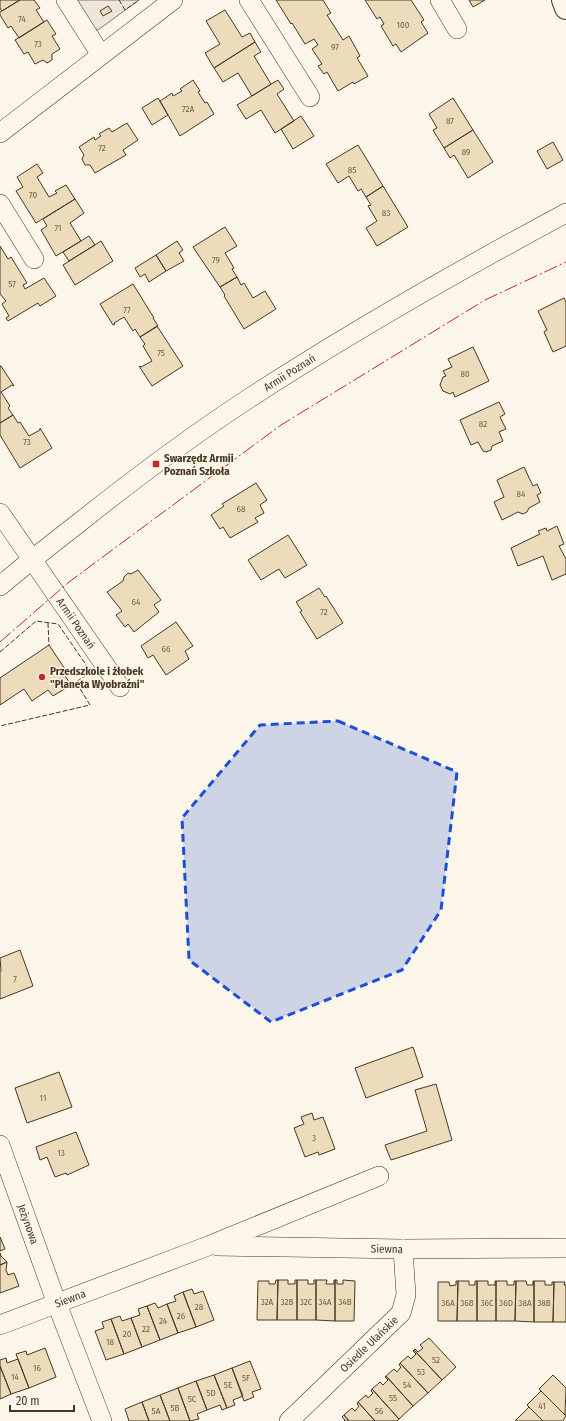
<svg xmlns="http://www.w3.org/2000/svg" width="566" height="1421" viewBox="0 0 566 1421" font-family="'Fira Sans Condensed',sans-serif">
<rect width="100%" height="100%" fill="#fbf6e9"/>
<!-- green -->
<path fill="#ede6d9" stroke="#887966" d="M77,0h62l-41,30 -3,-1z"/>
<!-- building -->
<path fill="#ecdcbc" stroke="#4a3520" d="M0,0h20l-18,11 -2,-3z
M20,0h14l6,8 -4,2 8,12 -25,16 -8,-12 -3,2 -8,-13v-3z
M276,0h47l8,13 -4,2 16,25 6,-4 11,20 -3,2 11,18 -14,8 -1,-2 -15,9 -11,-19 -3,2 -6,-8 4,-2 -10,-15 6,-4 -4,-6 -9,5 -13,-21 -1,1z
M365,0h46l13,20 -3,2 7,11 -27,19 -5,-8 -3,2 -12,-20 3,-2 -4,-7 -3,2z
M469,0h16l-12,7z
M108,6l4,5 -9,5 -3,-5z
M225,10l17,27 8,-4 5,9 -41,26 -9,-15 15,-9 -14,-23z
M47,20l9,14 -4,2 8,13 -8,5v6l-5,3 -4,-3 -8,4 -7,-12 -4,2 -9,-14z
M255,42l6,10 -7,4 17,28 -19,12 -14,-23 -15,9 -9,-14z
M193,80l7,11 -2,1 7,11 2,-1 7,12 -34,22 -20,-35 12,-8 1,3 9,-5 -2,-2z
M278,80l6,9 -7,5 17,27 -19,12 -14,-23 -15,9 -9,-14z
M158,98l10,17 -16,10 -10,-17z
M453,98l20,32 -29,18 -11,-18 4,-2 -8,-14z
M301,116l13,20 -21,13 -12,-20z
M127,123l11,17 -15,10 3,5 -31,18 -5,-8h-5l-3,-6 2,-4 -5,-8 15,-10 1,3 6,-4 -2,-2 10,-6 3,4z
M473,130l20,32 -25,16 -14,-23 -4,3 -6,-10z
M553,142l10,18 -16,9 -10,-18z
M358,145l25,41 -17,11 -5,-8 -3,2 -9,-15 -11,7 -12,-19z
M37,164l6,9 -6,4 12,20 8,-4 -2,-2 11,-6 9,14 -39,24 -20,-32 7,-4 -6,-10z
M383,186l25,41 -31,19 -11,-18 11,-7 -9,-15 3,-1 -5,-8z
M75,199l9,14 -14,10 11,18 -25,15 -15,-26 6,-4 -4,-7z
M225,227l12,19 -12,7 9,15 -2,1 5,8 -17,10 -27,-40z
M89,236l6,9 -26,16 -6,-9z
M101,241l12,20 -38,24 -12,-20z
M177,241l6,9 -4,3 5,8 -18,10 -10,-16z
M0,246l8,13 3,-2 16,26 -4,2 2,4 19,-11 12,18 -16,10 -2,-3 -30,18 -2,-3 3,-2 -7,-12 4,-3 -6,-7z
M156,255l10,16 -17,11 -4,-8 -5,3 -5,-9z
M237,277l4,8 3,-2 9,15 12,-7 11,18 -32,20 -20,-33 1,-1 -5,-8z
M133,284l21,34h-1l5,8 -18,11 -5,-8 -2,2 -9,-14 -10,6 1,1 -2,1 -13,-21z
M564,298l2,4v44l-13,6 -9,-20 3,-2 -9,-19z
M157,326l26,40 -31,20 -13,-20 2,1 11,-6 -9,-15 2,-2 -5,-7z
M473,347l16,34 -34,16 -2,-5 -3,2 -7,-3 -3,-6 3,-8 3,-1 -3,-5 9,-4 -4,-8z
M0,366h1l13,20 -2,-1 -11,7 9,14 -2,2 5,7 -13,8z
M499,402l6,12 -5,3 6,12 -7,3 4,9 -11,5 -1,4 -5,2 -3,-1 -5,-9 -7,3 -11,-25z
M13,415l5,8 2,-1 9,14 11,-6v-2l12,20 -32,20 -20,-33v-12z
M524,467l9,19 4,-2 4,9 -4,2 3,7 -11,6 -2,4 -4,2 -5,-2 -16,8 -8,-18 10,-5 -7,-17z
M256,483l11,17 -7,5 4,8 -9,5 3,4 -28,16 -7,-11 -3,2 -9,-14 13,-9 -2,-2z
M557,526l7,18 -5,2 7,13v15l-14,6 -9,-24 -25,10 -7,-18 29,-14 -2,-3 8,-3 1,3z
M288,535l19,30 -22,13 -6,-9 -18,11 -13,-20z
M138,570l23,30 -7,5 5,7 -25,20 -6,-8 -3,3 -9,-12 6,-4 -15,-19 16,-11 1,-4 4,-4 3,1z
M319,588l6,9 1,-1 17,27 -26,16 -17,-27 2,-1 -6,-9z
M176,622l17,24 -8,5 4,8 -23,16 -13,-20 -5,3 -7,-12z
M49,645l18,27 -3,2 7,11 -18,11 -5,-6 -16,11 -8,-12 -24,16v-27z
M20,950l13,36 -33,13v-27l1,-1 -1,-13z
M413,1047l10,30 -57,21 -11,-30z
M59,1072l13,35 -45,16 -12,-35z
M436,1084l16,56 -61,20 -6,-15 42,-14 -12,-41z
M312,1113l2,7 9,-3 12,32 -16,6 -1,-3 -13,5 -11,-29 10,-4 -3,-7z
M76,1132l13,33 -22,10 -1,-2 -11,4 -8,-20 -7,3 -4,-13z
M0,1237l5,12 -5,2z
M0,1253l1,3 6,6 -7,3z
M7,1262l-1,8 2,5 6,-2 5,13 -19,7v-28z
M276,1280h2l-1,40h-20l1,-39h11v3h6z
M278,1280h10v4h7v-4h2v40h-20z
M297,1280h11v4h6v-4h2v40h-19z
M316,1280h11l-1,4h8v-4h1v41l-19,-1z
M335,1280h2v4h6v-4l12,1 -1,40h-19z
M456,1281h2l-1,40h-19v-39h11l1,4 6,-1z
M458,1281h11v4h6v-4h2v40h-20z
M477,1281h11v4h7v-4h1v40h-19z
M496,1281h11v4h7v-4h2l-1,40h-19z
M516,1281h10l1,4h6v-4h1v41l-19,-1z
M534,1281h11v4h7v-3h2l-1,40h-19z
M554,1282h11l-1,3h2v37h-13z
M192,1289l2,5 9,-3 11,29 -18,7 -13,-35z
M183,1292l13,35 -18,6 -11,-29 9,-3 -2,-5z
M155,1303l3,5 9,-4 11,29 -18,7 -13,-34z
M147,1306l13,34 -18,7 -11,-29 9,-3 -2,-6z
M120,1316l2,5 9,-3 11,29 -18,7 -13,-35z
M111,1319l13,35 -18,6 -11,-29 9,-3 -2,-6z
M429,1338l27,29 -14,13 -28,-30 1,-1 3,3 5,-4 -3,-3z
M45,1348l11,29 -27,11 -13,-34 10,-3 1,4z
M414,1350l28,30 -14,13 -28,-30 8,-7 3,3 5,-5 -3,-3z
M6,1358l1,5 11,-4 11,29 -18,6 -11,-28v-6z
M250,1361l11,28 -9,3 2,5 -10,4 -12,-33z
M400,1363l28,30 -15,13 -27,-30 8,-7 3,3 4,-5 -2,-2z
M0,1366l11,28 -11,5z
M232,1368l11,28 -10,4 2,5 -8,3 -13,-33z
M214,1375l13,33 -5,2 -2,-5 -13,5 -11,-29z
M553,1375l13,13 -1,26 1,2 -27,-27z
M386,1376l27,30 -14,13 -27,-30 8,-7 3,3 5,-5 -3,-3z
M196,1381l11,29 -10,4 2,5 -9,2 -12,-33z
M178,1388l12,33h-20l-10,-26z
M372,1389l27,30 -2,2h-22l-17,-19 8,-7 2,3 5,-5 -2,-2z
M541,1391l25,25 -3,5h-20l-16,-16z
M160,1395l10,26h-21l-7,-19z
M142,1402l7,19h-20l-4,-12z
M358,1402l17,19h-26l-5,-6 8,-7 3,3 4,-5 -2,-2z
M529,1407l14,14h-28z
M344,1415l5,6h-5l1,-1 -3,-3z"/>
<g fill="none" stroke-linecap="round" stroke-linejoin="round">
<!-- street casing -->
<g stroke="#4a3520" stroke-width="20">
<g id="street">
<path d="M66,0l35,55"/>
<path d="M249,0l61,97"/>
<path d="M440,0l17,29"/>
<path d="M0,133l173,-133"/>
<path d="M0,204l34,55"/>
<path id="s1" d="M0,513l120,174"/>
<path id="s2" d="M0,586c26,-22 53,-43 80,-64 54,-43 110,-85 168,-123 103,-67 210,-128 318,-186"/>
<path id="s3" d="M0,1145l57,159 45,117"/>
<path id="s4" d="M217,1246l186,3 163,-1"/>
<path id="s5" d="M0,1325l208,-79 171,-70"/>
<path id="s6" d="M289,1421l112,-108 5,-18 -3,-46"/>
</g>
</g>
<!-- secondary casing -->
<g stroke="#4a3520" stroke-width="24">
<path id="secondary" d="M563,0l3,8"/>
</g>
<!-- street -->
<use href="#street" stroke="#fbf6e9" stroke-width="19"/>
<!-- secondary -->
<use href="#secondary" stroke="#fbf6e9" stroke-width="22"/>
<!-- fence -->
<path stroke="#4a3520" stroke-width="1" stroke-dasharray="5 2" stroke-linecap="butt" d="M119,0l6,10 14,-10
M48,623l1,22
M0,652l36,-31 22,3 33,48 -15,10 14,23 -90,21"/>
<!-- power -->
<path stroke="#c62828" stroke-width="1" stroke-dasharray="14 3 2 3" stroke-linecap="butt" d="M0,642l69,-60 212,-157 204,-125 81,-38"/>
</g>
<!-- marked area -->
<path fill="#1d4ed8" fill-opacity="0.2" stroke="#1d4ed8" stroke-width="3" stroke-dasharray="8 5" stroke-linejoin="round" d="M338,721l119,51 -16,138 -39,60 -131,52 -82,-62 -7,-142 78,-93z"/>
<!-- markers -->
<g fill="#c62828" stroke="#fbf6e9" stroke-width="1.5">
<rect x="152" y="460" width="8" height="8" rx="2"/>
<circle cx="42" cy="677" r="4"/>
</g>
<g text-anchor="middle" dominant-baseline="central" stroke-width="3" stroke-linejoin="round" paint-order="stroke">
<!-- number labels -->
<g font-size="9" fill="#725f47">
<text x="22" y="19">74</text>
<text x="403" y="25">100</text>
<text x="38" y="44">73</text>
<text x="335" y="47">97</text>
<text x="188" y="109">72A</text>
<text x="450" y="121">87</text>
<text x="102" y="148">72</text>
<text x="466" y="152">89</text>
<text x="352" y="170">85</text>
<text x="33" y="195">70</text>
<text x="386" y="213">83</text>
<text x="58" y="228">71</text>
<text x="216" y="260">79</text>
<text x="12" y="284">57</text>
<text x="127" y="310">77</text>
<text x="161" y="353">75</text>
<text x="465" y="374">80</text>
<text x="483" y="424">82</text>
<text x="27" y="442">73</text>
<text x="521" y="494">84</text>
<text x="241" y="509">68</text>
<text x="136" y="602">64</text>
<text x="324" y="612">72</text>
<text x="166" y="649">66</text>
<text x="15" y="979">7</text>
<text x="43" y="1098">11</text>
<text x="314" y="1138">3</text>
<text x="61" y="1153">13</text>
<text x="267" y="1302">32A</text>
<text x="287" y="1302">32B</text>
<text x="306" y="1302">32C</text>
<text x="325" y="1302">34A</text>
<text x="345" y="1302">34B</text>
<text x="448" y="1303">36A</text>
<text x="467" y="1303">36B</text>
<text x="487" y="1303">36C</text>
<text x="506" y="1303">36D</text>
<text x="525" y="1303">38A</text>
<text x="544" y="1303">38B</text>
<text x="199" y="1307">28</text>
<text x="181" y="1316">26</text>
<text x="163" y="1321">24</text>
<text x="146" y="1329">22</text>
<text x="127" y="1334">20</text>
<text x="110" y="1342">18</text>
<text x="436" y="1360">52</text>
<text x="37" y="1368">16</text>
<text x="421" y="1372">53</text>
<text x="15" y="1377">14</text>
<text x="246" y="1378">5F</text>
<text x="228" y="1385">5E</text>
<text x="407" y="1385">54</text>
<text x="211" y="1393">5D</text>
<text x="393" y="1398">55</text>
<text x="192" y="1399">5C</text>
<text x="542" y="1406">41</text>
<text x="175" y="1408">5B</text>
<text x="156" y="1411">5A</text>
<text x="379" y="1411">56</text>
</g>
<!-- street labels -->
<g font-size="11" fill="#4a3520" stroke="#fbf6e9">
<text stroke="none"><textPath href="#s2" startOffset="360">Armii Poznań</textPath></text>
<text stroke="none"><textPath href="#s1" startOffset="134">Armii Poznań</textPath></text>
<text stroke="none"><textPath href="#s3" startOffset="84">Jeżynowa</textPath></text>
<text stroke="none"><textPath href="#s4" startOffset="170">Siewna</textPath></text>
<text stroke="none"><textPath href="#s5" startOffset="75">Siewna</textPath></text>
<text stroke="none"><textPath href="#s6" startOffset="111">Osiedle Ułańskie</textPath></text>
</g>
<!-- poi labels -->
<g font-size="11" font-weight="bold" fill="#4a3520" stroke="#fbf6e9" text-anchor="start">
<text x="164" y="458">Swarzędz Armii<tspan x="164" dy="13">Poznań Szkoła</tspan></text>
<text x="50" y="671">Przedszkole i żłobek<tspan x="50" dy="13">"Planeta Wyobraźni"</tspan></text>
</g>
</g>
<!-- scale -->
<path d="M10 1405v6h64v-6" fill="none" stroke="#4a3520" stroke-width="2"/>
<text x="16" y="1405" font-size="12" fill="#4a3520" stroke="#fbf6e9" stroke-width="3" paint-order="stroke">20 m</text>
</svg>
